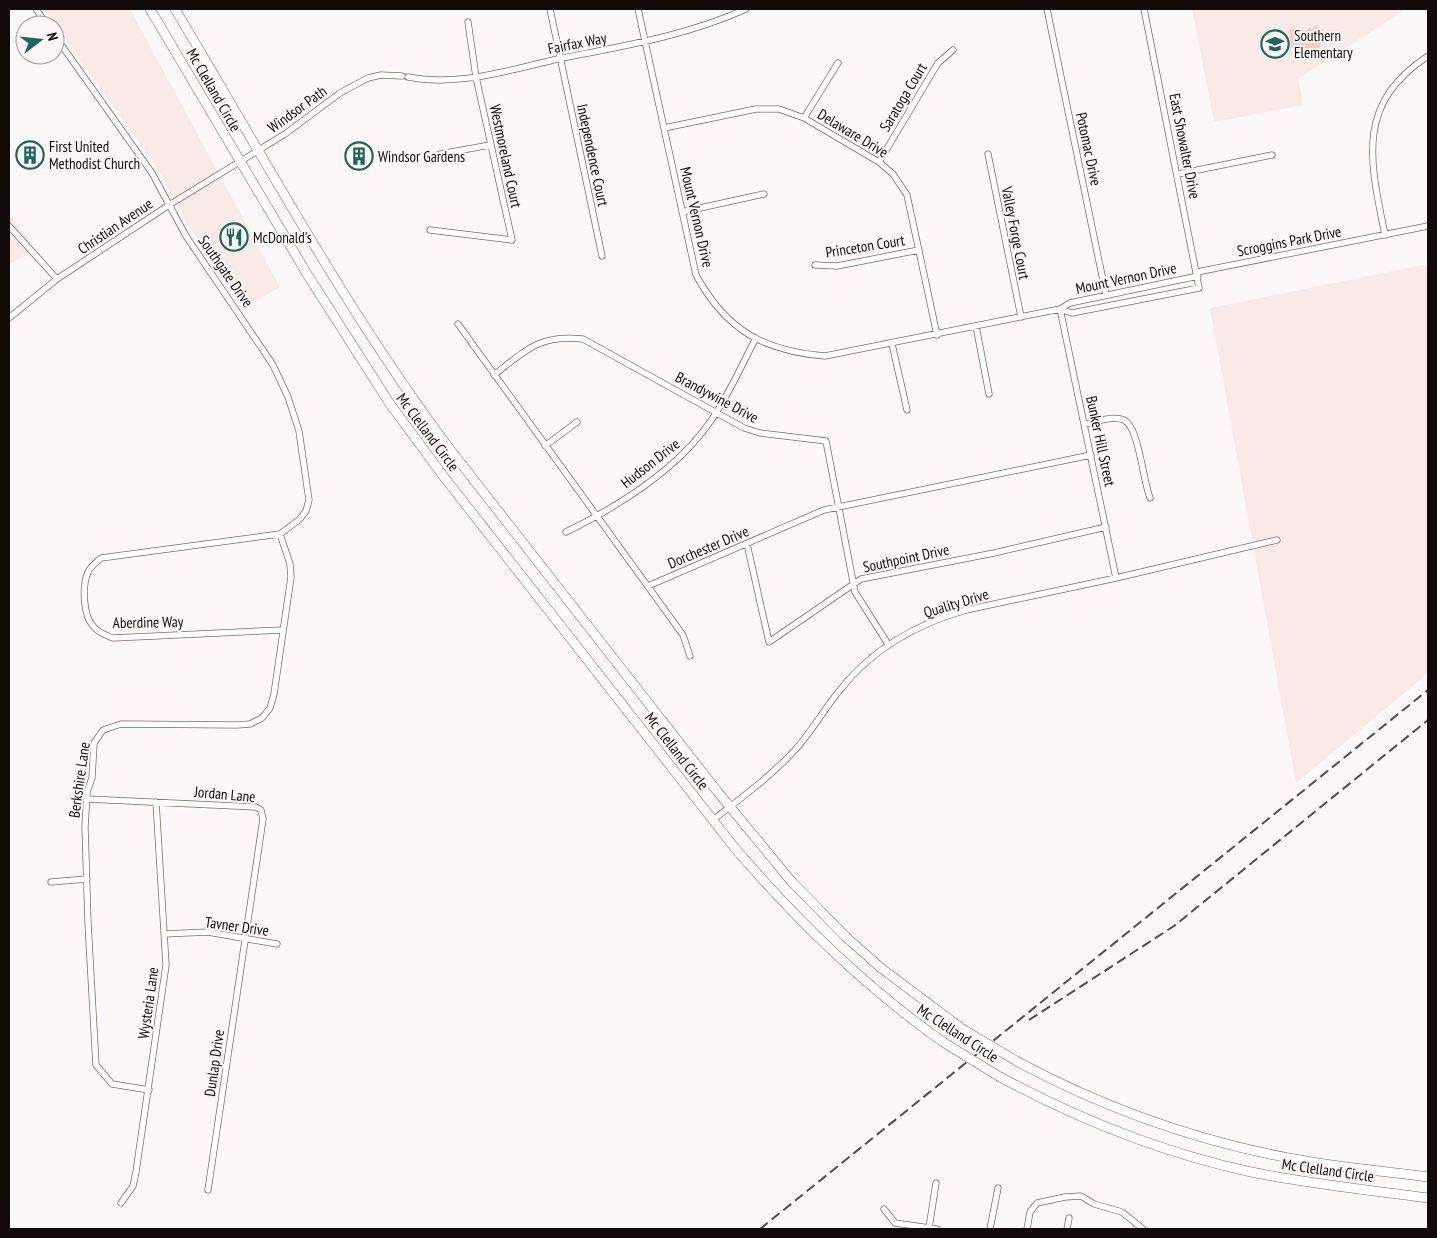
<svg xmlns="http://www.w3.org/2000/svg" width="1437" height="1238" viewBox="0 0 1437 1238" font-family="'PT Sans Narrow',sans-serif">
<rect width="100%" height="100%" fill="#fdf8f7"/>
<!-- built -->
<path fill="#f7eae7" d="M44,9h86l150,278 -35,20 -58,-83 -31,-58z
M1192,9h214l-108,70 5,26 -89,17z
M9,213l25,35 -25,17z
M1428,264v409l-132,110 -86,-475z"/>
<!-- green -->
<path fill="#f2cac2" d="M1316,26l8,4 -6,24 -14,1 -13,-9 -1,-16 6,-2 10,3 4,-4 1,2z"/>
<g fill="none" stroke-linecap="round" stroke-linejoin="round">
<!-- minor casing -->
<g stroke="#806a65" stroke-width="7">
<path id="minor" d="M36,9l11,16
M550,9l52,247
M638,9l58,266c30,55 67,76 129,81l235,-47 10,-6 128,-27
M1047,9l59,286
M55,36l97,137 34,63 87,129 15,32 11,34 10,69 -3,11 -7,9 -19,14 -179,24c-4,4 -11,9 -13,14 -6,14 -5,43 5,54 5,7 13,9 20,12l170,-8
M408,77c50,10 101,-7 150,-18 65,-13 128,-23 188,-50
M804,118l34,-55
M664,128l92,-19h23l25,9 75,44 14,12 14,21 30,140
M440,154l50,-9
M988,154l33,163
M879,162l59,-99 15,-13
M1178,174l94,-19
M682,212l82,-18
M9,226l48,53
M430,230l82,10 -36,-163 -8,-55
M1385,235c-15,-74 -30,-131 43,-179
M815,265l22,1 82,-16
M1197,272l231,-46
M1060,309l12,4 127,-25 -55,-279
M1060,309l56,269
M9,318l48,-39 112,-74 116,-71 55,-41 28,-15 13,-3 21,1
M458,324l225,311 7,21
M976,326l13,68
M892,344l15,66
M494,375c32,-25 46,-41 89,-36l161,89 16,5 66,8 29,151 33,52
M1085,424c12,-2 27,-9 39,-4 15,7 19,61 26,78
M545,446l32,-24
M566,532c53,-26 110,-61 144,-110 18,-25 31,-56 46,-84
M747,544l22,98 92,-63 133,-26 112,-26
M648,586l176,-76 267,-55
M87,799l169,8 5,3 2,9 -55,371
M713,820c28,-22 57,-43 81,-69 17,-18 30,-42 46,-61 32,-41 77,-66 126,-80l150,-32 161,-38
M51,882l36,-3
M164,934l44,-2 69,12
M149,1090l-37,-6 -16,-19 -8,-142 -3,-96 2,-35 5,-14 2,-35 9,-13 18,-6 116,1 13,-1 12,-6 8,-10 4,-14 17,-117 -1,-13 -10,-30
M121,1203l12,-17 3,-14 30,-207 -10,-163
M884,1209l11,14 42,6
M929,1228l7,-45
M990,1229l8,-41
M1027,1229l3,-17 7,-9 28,-6 16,-1 13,8 28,8 21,17
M1067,1229l2,-11"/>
</g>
<!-- trunk casing -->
<g stroke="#806a65" stroke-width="10">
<path id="trunk" d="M150,9l157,265 83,130 54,73 290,370c63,74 130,139 209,195
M175,9c90,150 172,304 277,443l265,339 74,90 55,56 35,31 80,60
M1018,1062c86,46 175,78 271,96 46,9 93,13 139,19
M1000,1077c80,43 163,76 251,95 59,12 118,18 177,26"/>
</g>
<!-- minor -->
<use href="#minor" stroke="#fff" stroke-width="5.5"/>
<!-- trunk -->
<use href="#trunk" stroke="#fff" stroke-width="9"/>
<!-- rail -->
<path stroke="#524b49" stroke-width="2" stroke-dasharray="10 5" stroke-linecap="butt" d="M1029,1020l145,-94 254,-206
M760,1229l668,-539"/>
<!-- trunk-bridge casing -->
<g stroke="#806a65" stroke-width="10" stroke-linecap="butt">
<path id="trunk-bridge" d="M961,1028l57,34
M943,1042l57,35"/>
</g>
<!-- trunk-bridge -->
<use href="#trunk-bridge" stroke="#fff" stroke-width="9"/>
</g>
<!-- icons -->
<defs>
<g id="school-ring" transform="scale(1.4375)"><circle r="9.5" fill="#fdf8f7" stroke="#1d665c" stroke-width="1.5"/><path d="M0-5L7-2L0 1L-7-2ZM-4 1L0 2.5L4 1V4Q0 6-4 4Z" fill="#1d665c"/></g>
<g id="building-ring" transform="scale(1.4375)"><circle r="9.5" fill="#fdf8f7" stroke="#1d665c" stroke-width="1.5"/><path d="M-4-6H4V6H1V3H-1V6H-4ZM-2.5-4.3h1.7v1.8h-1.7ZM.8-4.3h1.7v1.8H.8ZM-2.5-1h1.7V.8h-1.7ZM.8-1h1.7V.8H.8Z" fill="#1d665c"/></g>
<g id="restaurant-ring" transform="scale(1.4375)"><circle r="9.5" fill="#fdf8f7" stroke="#1d665c" stroke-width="1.5"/><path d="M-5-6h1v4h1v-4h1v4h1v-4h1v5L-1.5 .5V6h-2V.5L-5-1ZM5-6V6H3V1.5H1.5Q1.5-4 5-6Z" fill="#1d665c"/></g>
</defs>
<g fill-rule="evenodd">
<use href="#school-ring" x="1275" y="44"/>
<use href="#building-ring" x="30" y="155"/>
<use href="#building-ring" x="359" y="156"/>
<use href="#restaurant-ring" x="234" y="237"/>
</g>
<g text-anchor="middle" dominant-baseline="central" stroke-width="4" stroke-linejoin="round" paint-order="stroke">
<!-- poi labels -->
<g font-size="15" fill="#120a08" stroke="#fdf8f7" text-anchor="start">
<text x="1294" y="35">Southern<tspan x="1294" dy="17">Elementary</tspan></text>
<text x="49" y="146">First United<tspan x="49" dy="17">Methodist Church</tspan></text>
<text x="378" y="156">Windsor Gardens</text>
<text x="253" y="237">McDonald's</text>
</g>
<!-- street labels -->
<g font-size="15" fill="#120a08" stroke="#fdf8f7">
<text transform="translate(577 43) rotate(-11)">Fairfax Way</text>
<text transform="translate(214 90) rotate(60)">Mc Clelland Circle</text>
<text transform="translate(903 97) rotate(-59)">Saratoga Court</text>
<text transform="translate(297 109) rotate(-36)">Windsor Path</text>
<text transform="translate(853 133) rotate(31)">Delaware Drive</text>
<text transform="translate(1185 146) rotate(79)">East Showalter Drive</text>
<text transform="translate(1089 149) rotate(78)">Potomac Drive</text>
<text transform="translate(593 155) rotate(78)">Independence Court</text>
<text transform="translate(506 156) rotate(78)">Westmoreland Court</text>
<text transform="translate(697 217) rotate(77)">Mount Vernon Drive</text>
<text transform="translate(115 226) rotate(-34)">Christian Avenue</text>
<text transform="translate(1016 233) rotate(79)">Valley Forge Court</text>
<text transform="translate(1289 241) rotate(-11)">Scroggins Park Drive</text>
<text transform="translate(865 246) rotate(-9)">Princeton Court</text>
<text transform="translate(226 271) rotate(55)">Southgate Drive</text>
<text transform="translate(1126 278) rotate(-12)">Mount Vernon Drive</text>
<text transform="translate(717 397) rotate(28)">Brandywine Drive</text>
<text transform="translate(428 432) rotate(53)">Mc Clelland Circle</text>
<text transform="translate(1101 441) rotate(78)">Bunker Hill Street</text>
<text transform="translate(650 463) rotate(-38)">Hudson Drive</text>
<text transform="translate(708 547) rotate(-23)">Dorchester Drive</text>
<text transform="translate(906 558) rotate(-12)">Southpoint Drive</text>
<text transform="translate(956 603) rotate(-17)">Quality Drive</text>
<text transform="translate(148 622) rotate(-1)">Aberdine Way</text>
<text transform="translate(677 751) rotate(52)">Mc Clelland Circle</text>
<text transform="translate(79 780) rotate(-82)">Berkshire Lane</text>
<text transform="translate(225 794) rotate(5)">Jordan Lane</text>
<text transform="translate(237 926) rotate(8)">Tavner Drive</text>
<text transform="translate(148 1003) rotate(-82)">Wysteria Lane</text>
<text transform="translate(958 1033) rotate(33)">Mc Clelland Circle</text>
<text transform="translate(214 1063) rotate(-82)">Dunlap Drive</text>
<text transform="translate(1328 1170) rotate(8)">Mc Clelland Circle</text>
</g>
</g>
<!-- border -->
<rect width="1437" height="1238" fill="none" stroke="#120a08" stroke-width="20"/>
<!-- north arrow -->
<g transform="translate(40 40) rotate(74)"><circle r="24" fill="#fdf8f7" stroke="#9f9997"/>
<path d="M0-4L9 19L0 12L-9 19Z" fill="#1d665c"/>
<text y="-8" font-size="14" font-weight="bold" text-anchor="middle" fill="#120a08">N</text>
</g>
</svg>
